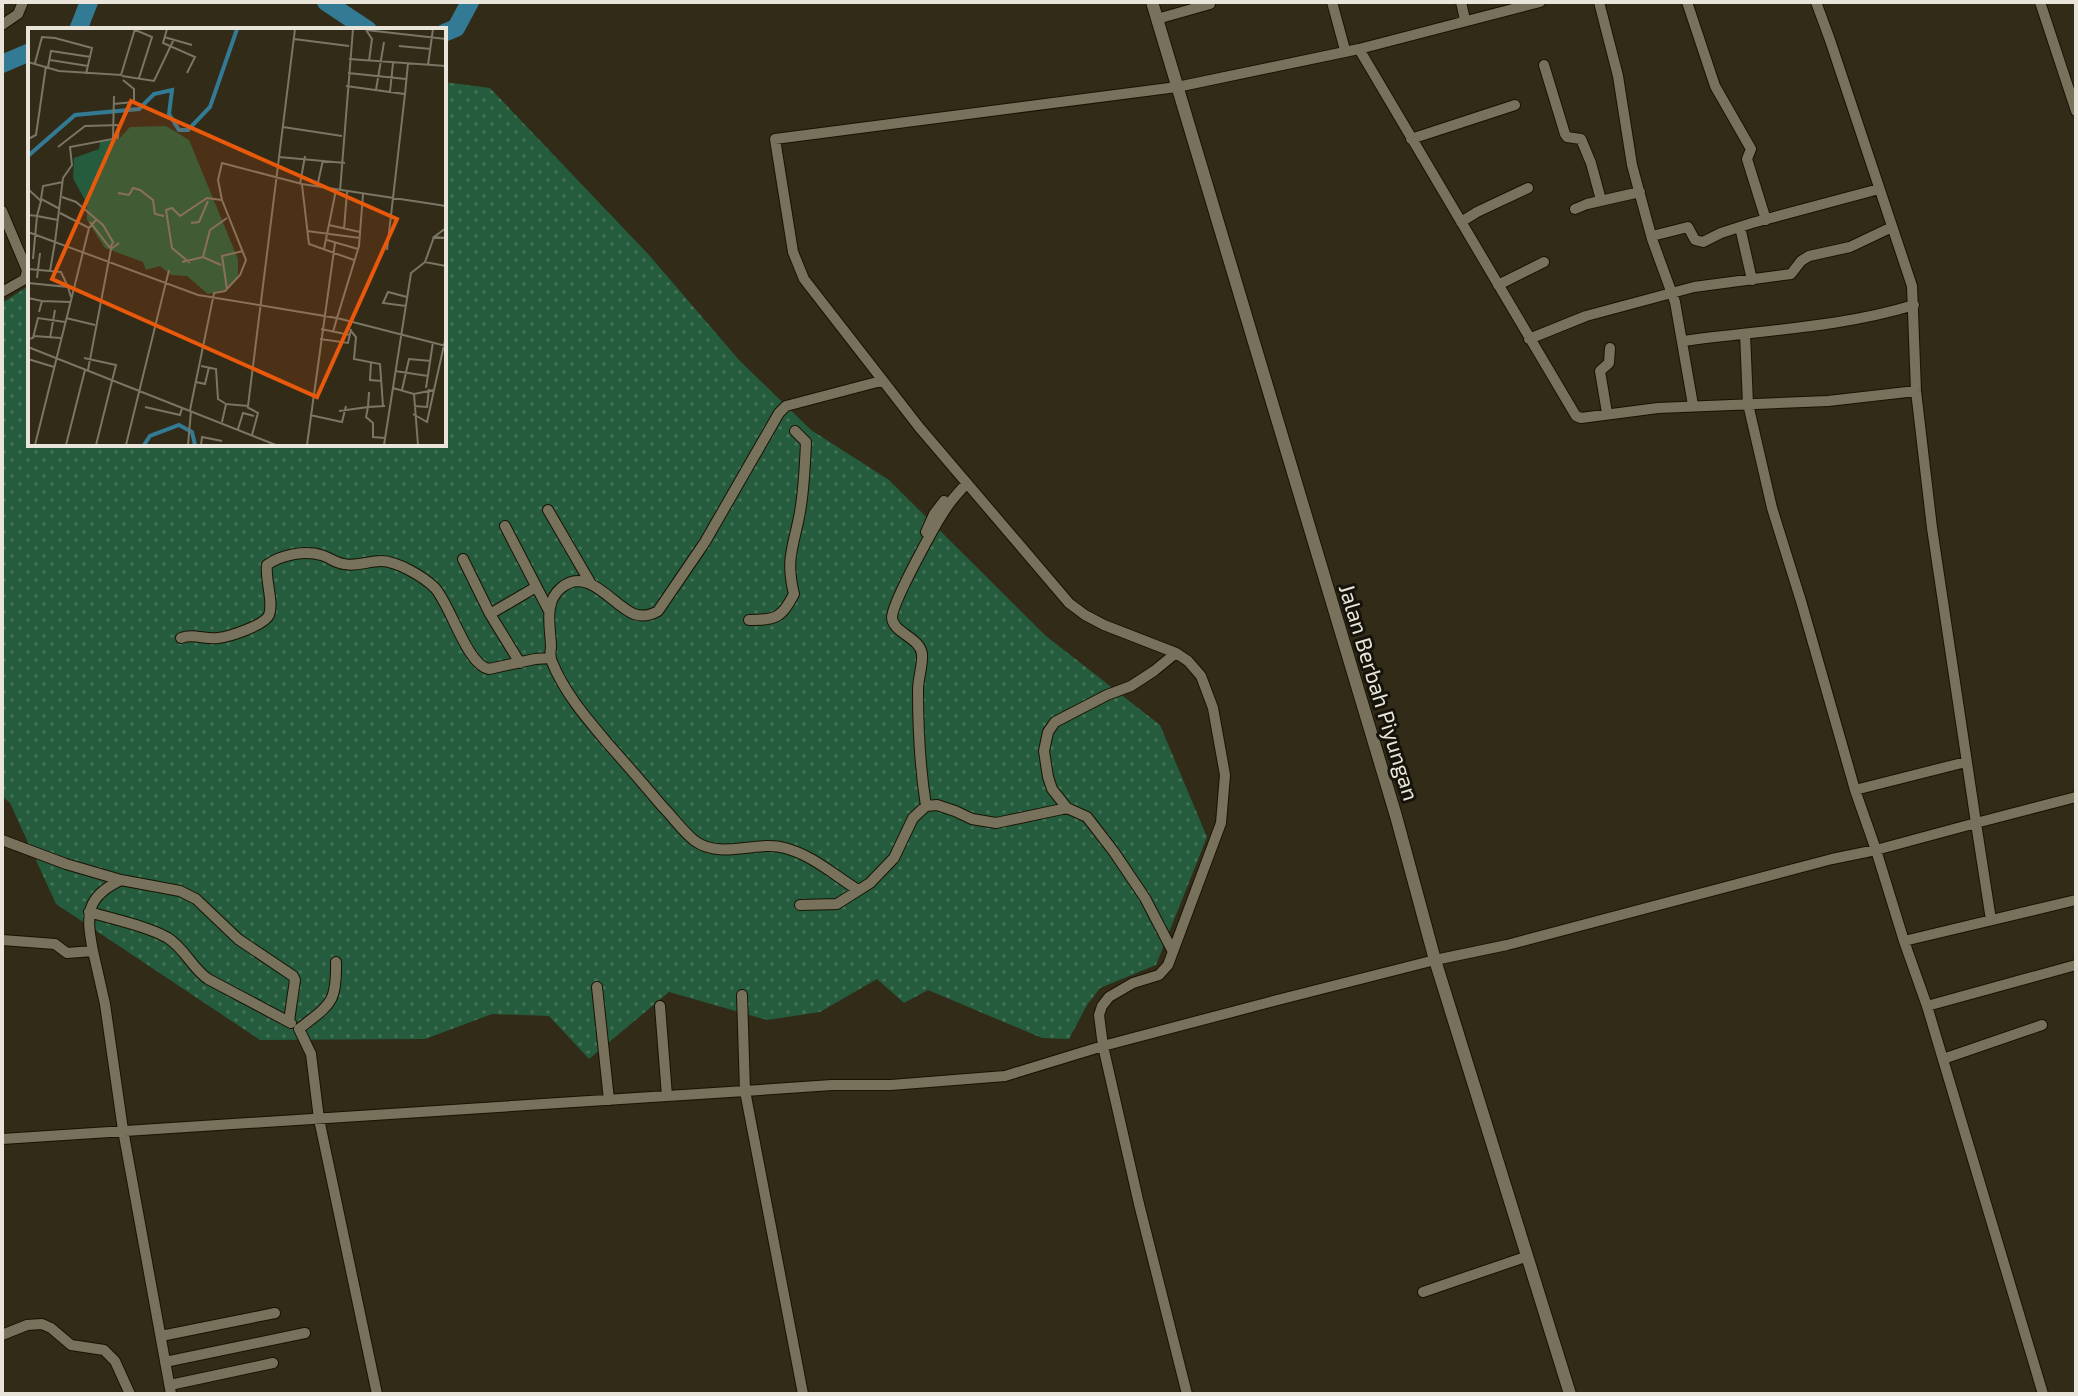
<svg xmlns="http://www.w3.org/2000/svg" width="2078" height="1396" viewBox="0 0 2078 1396" font-family="'Exo 2',sans-serif">
<defs>
<pattern id="grass-dots" width="8" height="8" patternUnits="userSpaceOnUse" patternTransform="scale(2)"><rect width="8" height="8" fill="#245c3d"/><path d="M2 2h.1M6 6h.1" fill="none" stroke="#447358" stroke-width="1.8" stroke-linecap="round"/></pattern>
</defs>
<rect width="100%" height="100%" fill="#312b18"/>
<!-- grass -->
<path fill="url(#grass-dots)" d="M444,82l46,6 159,167 90,105 72,70 78,50 157,156 114,89 47,112 -51,128 -56,23 -13,17 -18,34 -27,-1 -114,-48 -24,13 -27,-24 -57,33 -53,8 -98,-28 -80,67 -40,-43 -57,-2 -67,25 -165,1 -204,-136 -46,-101 -8,-7v-493l28,-18v159h414z"/>
<g fill="none" stroke-linecap="round" stroke-linejoin="round">
<!-- river -->
<path stroke="#337a94" stroke-width="18" d="M326,2l42,28
M78,30l11,-28
M444,33l12,-5 14,-26
M2,64l28,-12"/>
<!-- minor casing -->
<g stroke="#191303" stroke-width="12">
<path id="minor" d="M1332,2l13,48
M1461,2l4,18
M1599,2l19,74 14,89 20,74 23,63 18,103
M1687,2l28,84 36,63 -4,10 19,61
M2040,2l36,109
M1157,19l53,-15
M2,25l16,-11 5,-12
M1359,49l217,367 5,2 77,-10 170,-7 88,-10
M1544,65l21,69 2,3 14,2 10,24 10,37
M1411,139l104,-34
M1575,209l12,-5 53,-12
M2,211l25,59 -2,9 -23,13
M1461,222l16,-10 51,-24
M1740,227l12,53
M1652,236l36,-9 7,13 8,2 18,-9 31,-10 127,-34
M1498,285l46,-23
M1745,334l3,70 24,104 29,93 54,189 21,60 28,91 23,65 116,388
M1529,339l57,-23 108,-29 97,-13 10,-13 8,-5 41,-9 42,-20
M1683,341c77,-11 156,-13 231,-36
M1607,413l-7,-42 9,-8 1,-15
M548,510l43,74
M505,526l44,85
M926,532l8,-18 10,-13
M463,559l27,55 30,49
M490,614l46,-27
M749,620c27,0 33,-2 45,-26 -9,-36 0,-48 6,-82 4,-23 5,-46 6,-70l-11,-11
M181,638c13,-5 24,2 37,0 11,-1 47,-13 51,-23 5,-13 -4,-35 -2,-50 13,-10 38,-15 54,-10 8,2 14,8 23,9 12,3 24,-3 37,-3 16,0 43,16 54,27 16,18 32,77 54,81l46,-10 15,-1
M1855,790l111,-28
M926,806c-6,-38 -8,-77 -8,-116 0,-12 5,-25 4,-36 -2,-17 -30,-21 -30,-37 1,-16 44,-94 55,-110 6,-9 13,-16 20,-24
M2,840l64,24 55,16 59,11 16,8 42,40 55,37 2,4 -6,41
M858,890c-24,-15 -46,-35 -73,-42 -28,-8 -64,12 -90,-7 -12,-9 -22,-24 -33,-35 -17,-20 -34,-40 -52,-60 -22,-26 -45,-52 -58,-84 -3,-6 -1,-11 -1,-17 -1,-19 -7,-43 10,-57 27,-23 52,18 73,26 8,3 17,1 24,-3l47,-69 74,-129 7,-7 95,-25
M800,905l37,-1 33,-21 24,-25 19,-40 13,-12 11,-1 18,6 17,8 24,4 71,-15
M89,912c24,7 58,14 79,26 17,11 24,30 40,41l83,44
M1991,920l-15,-97 100,-26
M2,940l53,4 12,9 26,-2c-7,-36 -8,-54 28,-71
M1904,941l172,-41
M1172,950l-27,-52 -31,-46 -27,-35 -20,-9 -15,-19 -4,-12 -4,-26 4,-19 7,-10 52,-27 24,-9 23,-15 22,-18
M93,951l12,53 18,126 48,264
M336,962c1,42 -6,42 -37,67l12,25 8,65 58,275
M597,987l12,113
M742,995l3,96 58,303
M660,1006l7,90
M1927,1006l149,-41
M1943,1059l99,-34
M2,1139l743,-48 87,-6h59l114,-9 98,-30 167,-44 165,-42 72,-15 325,-86 44,-9 100,-27 -44,-295 -16,-137 -4,-105 -82,-246 -14,-38
M1423,1292l105,-36
M2,1335l25,-10 15,-1 9,4 20,17 33,5 11,11 15,33
M161,1336l114,-23
M165,1362l140,-29
M170,1385l103,-22
M1187,1394l-48,-190 -36,-158 -4,-31 3,-9 7,-9 24,-14 26,-8 9,-10 53,-142 4,-48 -12,-67 -12,-32 -13,-15 -12,-8 -72,-28 -19,-10 -16,-12 -150,-176 -115,-148 -11,-27 -18,-113 402,-52 182,-38 181,-47"/>
</g>
<!-- tertiary casing -->
<g stroke="#191303" stroke-width="14">
<path id="tertiary" d="M1152,2l244,814 39,144 135,434"/>
</g>
<!-- minor -->
<use href="#minor" stroke="#78715c" stroke-width="10"/>
<!-- tertiary -->
<use href="#tertiary" stroke="#78715c" stroke-width="12"/>
</g>
<g text-anchor="middle" dominant-baseline="central" stroke-width="6" stroke-linejoin="round" paint-order="stroke">
<!-- street labels -->
<g font-size="22" fill="#e9e5da" stroke="#16130b">
<text transform="translate(1380 692) rotate(73)">Jalan Berbah Piyungan</text>
</g>
</g>
<!-- overview -->
<g transform="translate(28 28)">
<rect width="418" height="418" fill="#312b18"/>
<path d="M138,98l23,14 49,119v18l-14,13 -16,4 -21,-18 -16,-1 -11,-9 -14,4 -3,-8 -38,-14 -18,-28v-16l-14,-26 1,-20 25,-9 1,-7 19,-3 11,-12z" fill="#245c3d"/>
<path fill="none" stroke="#337a94" stroke-width="4" d="M0,128l47,-41 64,-6 15,-15 18,-4 -3,24 10,16h9l22,-23 27,-78M116,417l6,-9 29,-11 13,7 3,13"/>
<path fill="none" stroke="#7b7566" stroke-width="2" d="M105,1l19,8 -13,41M139,1l-4,14 32,14 -8,16M338,2l80,9M338,2l6,9 -3,22M136,9l28,8M266,11l55,7M371,18l32,3M321,31l97,7M22,32l38,6M0,34l31,9 62,4 14,-46M7,35l7,-26 13,1 37,10 -6,26M400,37l5,-36M20,39l3,-16 40,6M320,45l58,6M94,48l32,5 20,-42M318,58l59,8 3,-31M348,62l8,-48M362,64l3,-29M85,76l21,-2v-13l-11,-9M255,99l59,9M85,110l1,-42M0,111l8,-4 10,-69M251,129l66,6M272,156l5,-28M274,157l7,59 45,16M289,159l6,-27M0,161l13,12 -4,15 -9,-1M312,163l13,-162M90,165l11,2 4,-7 7,2 13,10 2,14 9,2M34,169l14,5 27,23 10,17 -3,6M32,181l-19,-10 2,-13 20,-4M32,185l29,15 7,-8M62,194l20,26M163,195l8,-1 9,-21M301,197l31,7M418,200l-12,9 12,1M316,201l3,-37M279,203l53,7M0,204l27,10 8,-64 9,-13 -2,-18 48,-9 1,-13 -34,1 -27,21M299,212l31,9M296,221l12,-59M359,222l18,-156M175,229l7,-27 17,-12M5,231l4,-43 21,4M154,234l21,-5 18,8M397,234l9,-25M162,235l-18,-15 -6,-38 6,-2 8,8 27,-18 15,2M0,241l33,3 7,15M22,243l5,-29 143,53 139,23 22,-72 4,-52M9,250l3,-25M0,255l40,4 3,10M199,261l-5,-33 21,-5M0,270l14,3 -3,11M14,273l28,1M378,278l-23,-3 5,-11 19,5M38,290l29,7M293,301l29,6M323,303l5,6 -2,22 26,5 3,42M305,304l4,-14 109,28M6,308l27,2M22,310l5,-28M0,311l5,-1 5,-20 27,4M292,311l28,4 3,-14M0,319l248,98M56,330l32,7 -20,80M0,331l26,8M343,334l-1,18 12,1M173,338l15,3 2,30 8,5M60,342l23,-121 8,-6M367,343l33,5M168,354l9,2 4,-17M365,360l21,6 4,51M398,360l7,-46M374,362l7,-31 22,2M386,366l20,-4 12,-54M357,378l-17,1 -2,10 7,6v14l12,1M386,378l13,1 2,-18M117,379l35,8 2,-7M219,379l11,6 -6,22M162,382l24,-117 11,-2 15,-16 6,-15 -24,-60 -4,-20 4,-17 80,21 144,22M311,383l29,-4 1,-15M385,386l14,8 7,-32M282,387l32,7 4,-16M194,394l4,-18 22,2 47,-377M210,401l5,-16 11,3M7,417l54,-217M38,417l19,-75M98,417l43,-175M160,417l3,-34M173,417l1,-8 20,4M279,417l28,-202M356,417l27,-172 14,-11 21,4"/>
<path fill="#e8590c" fill-opacity="0.15" stroke="#e8590c" stroke-width="4" d="M103,73l266,118 -80,178 -265,-118z"/>
<rect width="418" height="418" fill="none" stroke="#e9e5da" stroke-width="4"/>
</g>
<!-- border -->
<rect width="2078" height="1396" fill="none" stroke="#e9e5da" stroke-width="8"/>
</svg>
